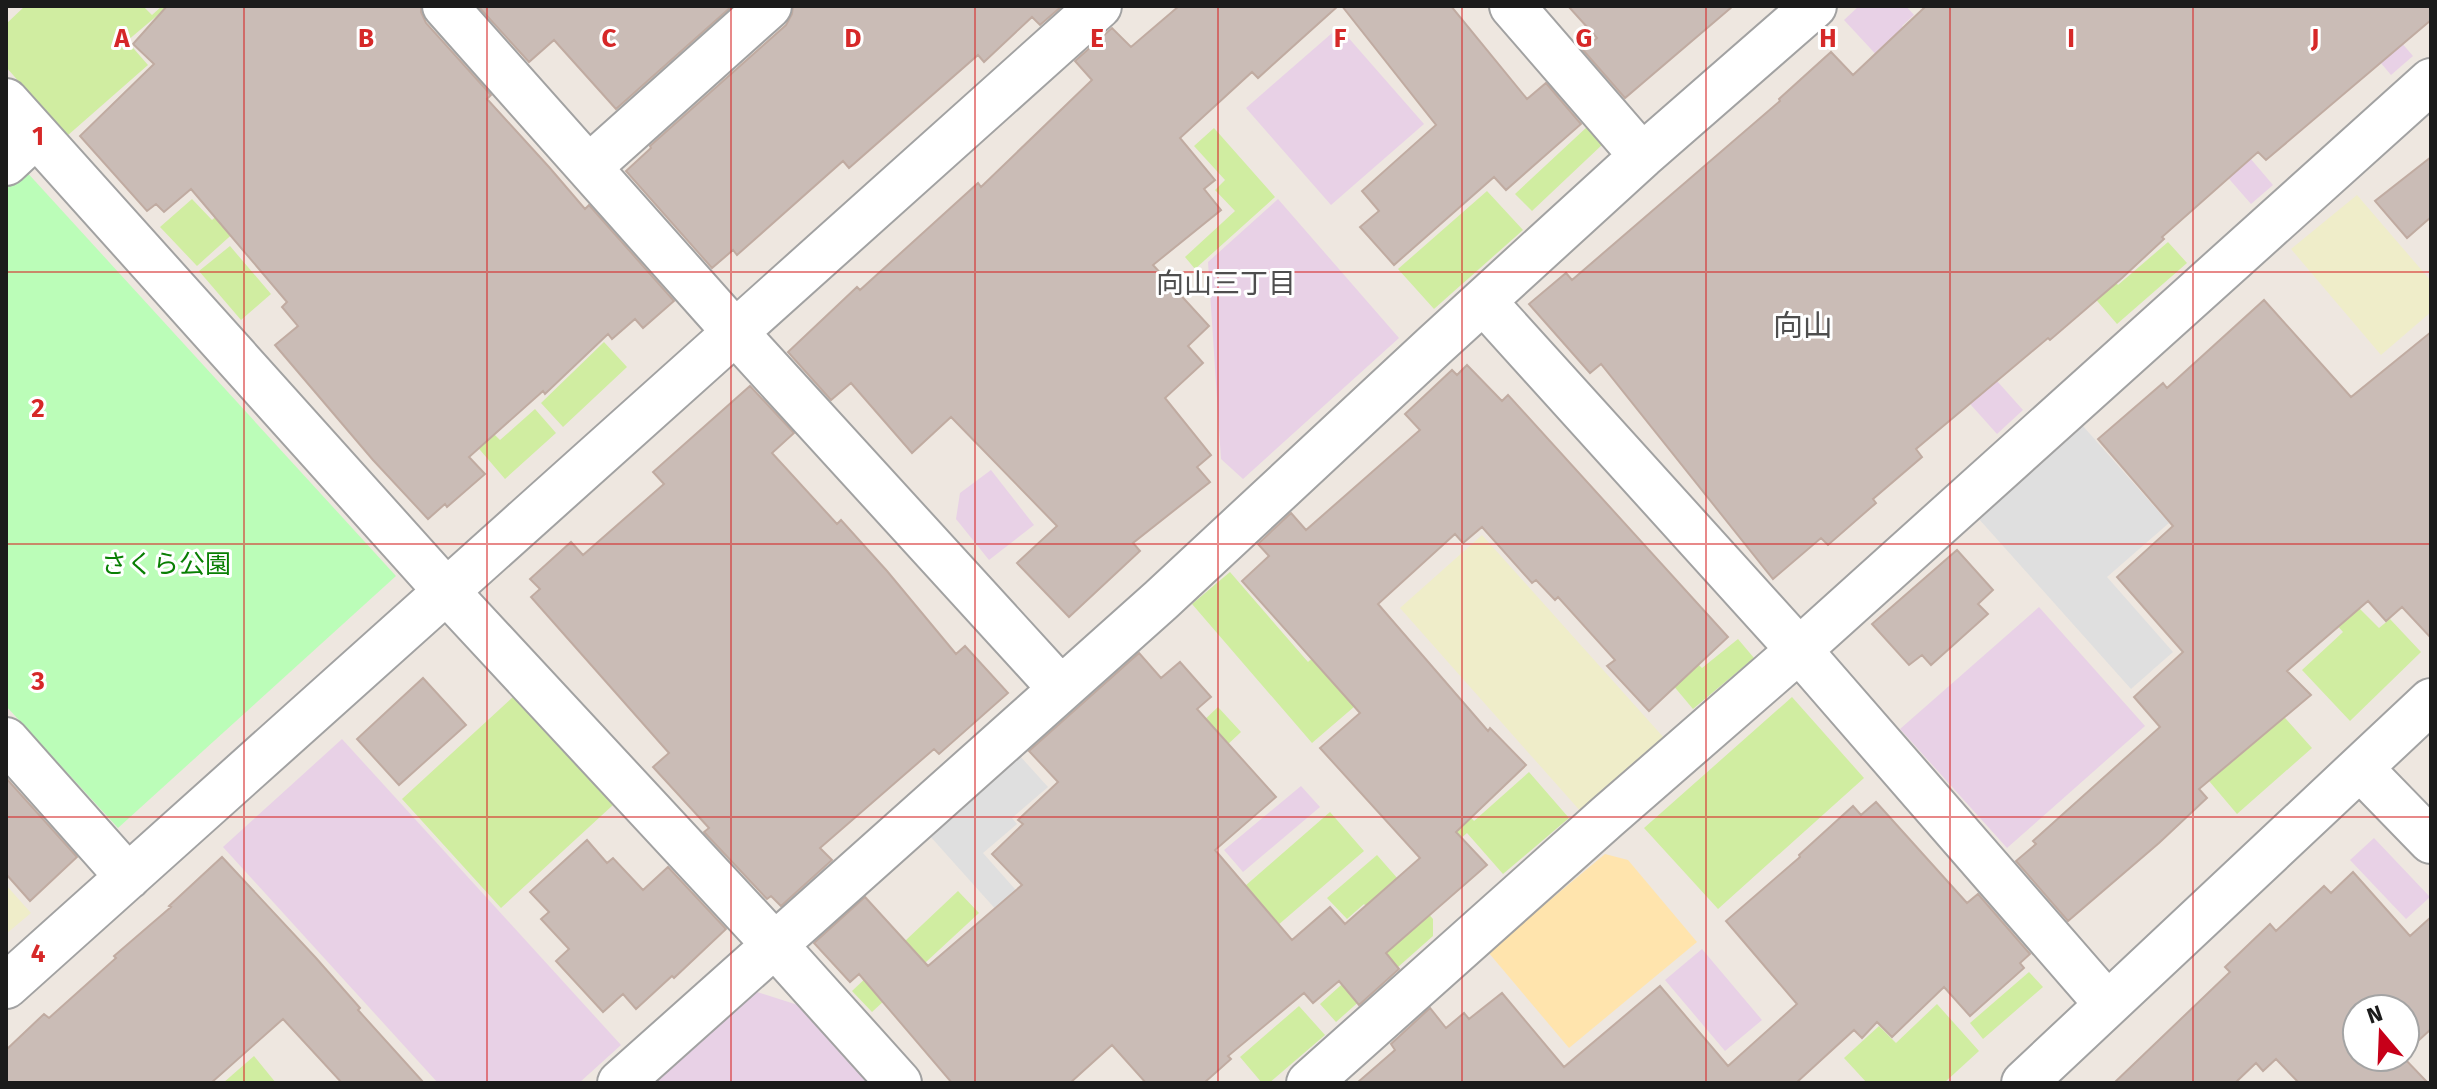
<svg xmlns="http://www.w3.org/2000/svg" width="2437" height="1089" viewBox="0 0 2437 1089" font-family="'Fira Sans','Noto Sans JP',sans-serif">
<rect width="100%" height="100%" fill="#eee7e0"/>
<!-- industrial -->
<path fill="#e8d1e6" d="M1859,6h47l8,9 -12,11 46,50 -28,26 -76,-82z
M2370,6l43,50 -22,19 -44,-52z
M1339,27l85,97 -93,81 -85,-97z
M2198,97l75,88 -22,19 -76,-87z
M1278,199l121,139 -156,141 -22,-20 -13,-197z
M1937,314l86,96 -26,24 -86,-96z
M991,470l43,55 -45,35 -33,-41 4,-26z
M2039,607l106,119 -138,122 -107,-119z
M342,739l279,306 -42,38h-141l-215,-236z
M1301,786l19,21 -77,65 -19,-22z
M2374,838l56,59 -24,22 -56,-59z
M1702,949l60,71 -37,31 -60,-71z
M757,992l44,14 67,77h-215z"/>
<!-- farmland -->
<path fill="#efedc9" d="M2357,195l74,86v31l-50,43 -90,-106z
M1482,535l183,204 -83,74 -182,-205z
M6,885l25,28 -25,21z"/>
<!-- grass -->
<path fill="#d0eda1" d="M25,6h118l9,9 10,-9h31l-21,21 -13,-13 -32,27 21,24 -81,71 -61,-69v-43z
M1588,126l16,17 -72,68 -17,-17z
M1214,128l61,69 -80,72 -10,-12 50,-46 -20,-21 10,-10 -31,-34z
M1487,191l36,39 -89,79 -36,-40z
M243,192l16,18 -62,56 -37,-39 32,-28 20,21z
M2056,212l62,73 50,-43 19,21 -70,61 -81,-94z
M230,246l41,48 -30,26 -42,-49z
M604,342l23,25 -64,60 -22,-24z
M535,409l21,24 -51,46 -31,-36 15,-14 11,11z
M1230,572l78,90 9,-8 80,16 -85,73 -120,-139z
M2355,604l24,24 11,-9 31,33 -71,69 -48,-51 41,-38 -8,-9z
M1738,639l16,19 -61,51 -21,-25 25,-21 5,5z
M513,697l100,108 -112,103 -99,-109z
M1792,697l72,81 -146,131 -74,-81z
M1218,707l23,25 -78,73 18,-63z
M2278,710l34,38 -75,66 -33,-39 29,-25 5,6 24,-20z
M1529,772l40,46 -66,56 -36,-41 -35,30 25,-61 17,19z
M1330,812l34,39 -102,88 -33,-39z
M1377,855l56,64v17l-97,86 -16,-18 50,-45 5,4 31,-27 -23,-27 -8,7 -11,-12 -17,15 -20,-21z
M958,891l21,22 -107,99 -20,-21z
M2029,972l14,15 -60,52 -13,-16z
M1937,1004l42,47 -35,32h-77l-23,-25 35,-32 17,17z
M1299,1006l26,29 -56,48h-7l-22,-26z
M254,1056l22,27h-53z"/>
<!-- sand -->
<path fill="#ffe4ad" d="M1605,854l23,6 69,82 -128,106 -81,-96z"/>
<!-- park -->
<path fill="#bbfdb8" d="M24,169l372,407 -278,252 -112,-122v-521z"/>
<!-- parking -->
<path fill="#dfdfdf" d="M2082,425l87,98 -62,54 66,75 -42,37 -153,-171z
M1019,755l29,32 -36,31 5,6 -34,29 155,175 -20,18 -189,-211z"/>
<!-- building -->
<path fill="#cabcb6" stroke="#c0aba1" stroke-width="2" d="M167,6h254v6l5,11 65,72 -4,4 62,68 36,42 4,-4 85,96 -31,27 -8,-9 -23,20 -4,-5 -63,60 -2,-3 -74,66 16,17 -38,33 -2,-3 -17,15 -55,-59 -98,-115 23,-19 -16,-19 5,-5 -96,-113 -27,23 -8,-8 -9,7 -67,-75 74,-72 -21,-20z
M478,6h254l-116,103 -62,-69 -25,22z
M793,6h269l-22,19 -8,-8 -48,45 -6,-7 -129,113 -6,-7 -106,94 -4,-5 -21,18 -86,-97 25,-23 -1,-2 136,-121 6,-11z
M1179,6h159l-80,72 -6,-6 -72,66 35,42 -11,9 17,21 -68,55 56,61 -21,20 15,17 -38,35 46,57 -14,12 13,15 -77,61 7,8 -71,66 -52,-54 40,-37 -106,-109 -39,36 -61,-70 -20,17 -43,-48 69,-65 3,3 118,-107 3,4 111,-107 -17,-19 37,-33 19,19z
M1342,6h109l76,93 19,-16 35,41 -75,66 -12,-13 -100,88 -34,-38 19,-16 -17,-20 74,-66z
M1568,6h165l-108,92 -42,-48 14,-12z
M1926,6h505v14l-165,140 -8,-8 -96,85 2,2 -42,39 -72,62 -2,-2 -132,111 6,8 -49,42 3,4 -48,42 -7,-7 -48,41 -172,-215 -11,9 -61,-69 37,-31 6,7 208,-179 -1,-2 52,-47 22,23z
M2431,157v60l-24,21 -32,-37z
M2264,300l87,97 80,-65v306l-29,-31 -16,14 -18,-20 -81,70 24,24 -112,94 8,9 -48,45 -91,78 -52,-60 20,-17 -3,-3 127,-114 -26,-30 49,-45 -66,-75 56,-51 -75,-87 65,-56 4,5z
M1467,365l35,36 6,-6 220,242 -79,74 -42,-45 8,-6 -57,-63 -3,3 -19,-20 -4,3 -50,-56 -19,16 -8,-9 -77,70 110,127 2,-3 36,37 -70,67 31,33 -101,88 13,16 -40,36 -20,-24 -26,22 -9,-10 -76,63 3,3 -27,24h-58l-34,-38 -42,38h-118l-93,-109 -9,8 -36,-39 51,-46 63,69 94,-81 -30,-31 31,-30 -5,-4 40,-38 -29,-31 110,-98 22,25 19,-16 31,35 -14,12 79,88 -61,53 77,90 38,-33 15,17 75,-66 -100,-110 40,-35 -118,-132 27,-25 -11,-12 33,-31 15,17 114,-100 -15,-16 47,-44 5,5z
M750,386l44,47 -22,20 65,71 4,-4 46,51 69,83 9,-8 43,47 -69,61 -5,-5 -114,99 12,12 -51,46 -10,-10 -4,3 -63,-67 5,-4 -56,-61 16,-14 -138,-156 9,-8 -10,-10 41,-37 12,13 81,-71 -11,-12z
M1957,550l36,40 -15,14 10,10 -57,51 -9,-10 -13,10 -37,-41z
M423,678l43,47 -67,60 -42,-46z
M6,778l71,79 -47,44 -24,-27z
M1876,802l91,101 11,-9 52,60 -10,9 4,5 -54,48 -26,-29 -52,50 -15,-15 -15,16 -8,-8 -58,53h-439l38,-33 -4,-6 39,-36 16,20 18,-15 5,6 33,-26 62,74 96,-81 68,80 69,-62 -71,-83 74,-64 -1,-2 54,-49 8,9z
M587,840l20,23 6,-5 30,32 25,-23 58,62 -52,49 -2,-2 -36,33 -13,-15 -20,18 -47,-51 13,-12 -28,-30 8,-7 -19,-20z
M222,857l94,101 44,50 -2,2 66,73h-82l-59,-64 -72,64h-205v-33l38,-36 5,4 67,-60 -2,-2 57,-49 -2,-1z
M2353,872l57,64 21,-19v112l-26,24v-44h-48v48h46l25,26h-129l-23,-24 -13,12 -7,-8 -21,20h-121l116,-111 -5,-5 45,-43 6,7 48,-45 7,7z"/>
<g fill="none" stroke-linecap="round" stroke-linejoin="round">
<!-- minor casing -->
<g stroke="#a2a2a2" stroke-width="48">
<path id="minor" d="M445,6l290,326 326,357
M1512,6l130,150
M6,101l442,492 326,351 125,139
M6,163l29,-27
M589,167l180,-161
M1484,302l315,348 308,354
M6,740l122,137
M2361,769l70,72
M6,986l1093,-980
M620,1083l541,-483 274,-255 207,-189 172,-150
M1309,1083l298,-266 192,-167 632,-569"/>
</g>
<!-- tertiary casing -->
<g stroke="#a2a2a2" stroke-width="48">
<path id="tertiary" d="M2024,1083l407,-382"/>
</g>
<!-- minor -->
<use href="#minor" stroke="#fff" stroke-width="44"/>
<!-- tertiary -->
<use href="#tertiary" stroke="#fff" stroke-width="44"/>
</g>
<!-- grid -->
<path fill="none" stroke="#d62828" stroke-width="2" stroke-opacity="0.55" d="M244,6v1077M487,6v1077M731,6v1077M975,6v1077M1218,6v1077M1462,6v1077M1706,6v1077M1950,6v1077M2193,6v1077M6,272h2425M6,544h2425M6,817h2425"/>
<g text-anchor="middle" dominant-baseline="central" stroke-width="6" stroke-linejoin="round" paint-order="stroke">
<!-- park labels -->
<g font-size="26" fill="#097f03" stroke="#fff">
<text x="166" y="564">さくら公園</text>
</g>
<!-- neighbourhood labels -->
<g font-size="28" fill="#4e4e4e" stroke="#fff">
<text x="1226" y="283">向山三丁目</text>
</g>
<!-- quarter labels -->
<g font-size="30" fill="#4e4e4e" stroke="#fff">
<text x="1803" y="326">向山</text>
</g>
</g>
<g font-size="26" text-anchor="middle" font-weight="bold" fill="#d62828" stroke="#fff" stroke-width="6" stroke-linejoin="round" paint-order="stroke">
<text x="122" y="47">A</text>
<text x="366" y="47">B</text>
<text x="609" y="47">C</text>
<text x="853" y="47">D</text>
<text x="1097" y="47">E</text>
<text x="1340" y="47">F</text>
<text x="1584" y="47">G</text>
<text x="1828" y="47">H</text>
<text x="2071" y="47">I</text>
<text x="2315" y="47">J</text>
<text x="38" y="145">1</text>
<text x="38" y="417">2</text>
<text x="38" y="690">3</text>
<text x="38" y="962">4</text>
</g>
<!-- border -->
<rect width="2437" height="1089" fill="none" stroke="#1b1b1b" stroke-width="16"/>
<!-- north arrow -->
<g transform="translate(2381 1033) rotate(341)"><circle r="38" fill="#ffffff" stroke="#a4a4a4" stroke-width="2"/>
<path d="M0-6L14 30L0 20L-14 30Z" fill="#c70019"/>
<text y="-12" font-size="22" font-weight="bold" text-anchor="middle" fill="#1b1b1b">N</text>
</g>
</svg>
